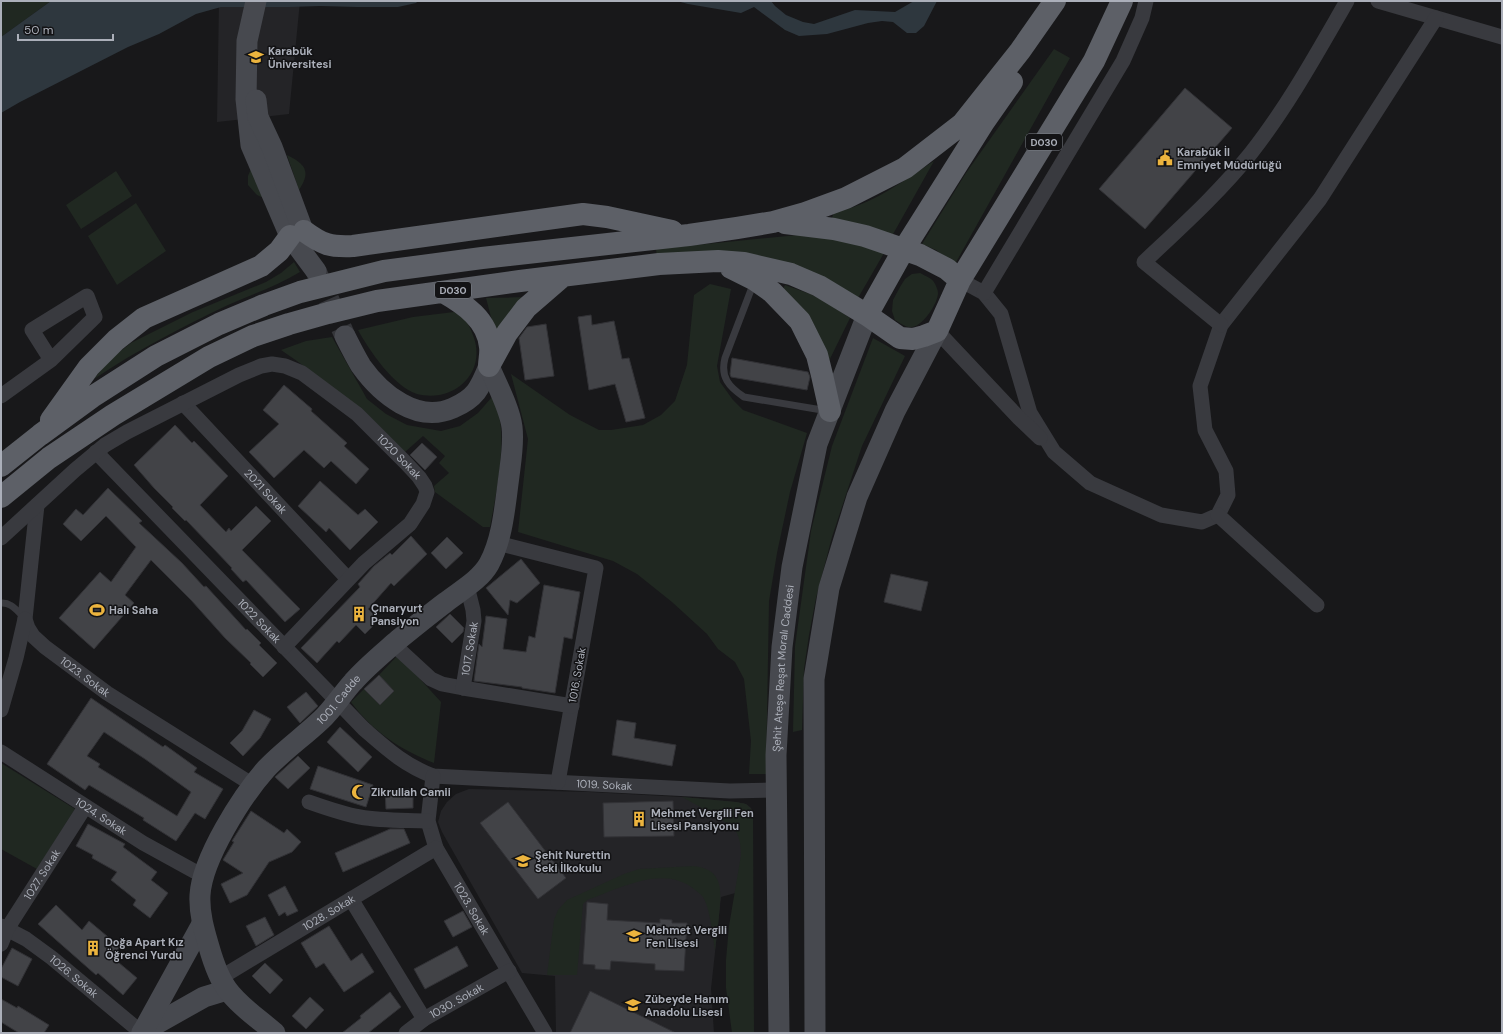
<svg xmlns="http://www.w3.org/2000/svg" width="1503" height="1034" viewBox="0 0 1503 1034" font-family="'DM Sans',sans-serif">
<rect width="100%" height="100%" fill="#18181a"/>
<!-- built -->
<path fill="#242427" d="M219,1h81l-11,113 -72,8z
M469,789l120,3 93,5 54,5 10,2 4,3 3,4v77l-32,9 -10,92 3,44h-158l-1,-57 -33,-3 -80,-141 -4,-10 3,-11 6,-9 9,-8z"/>
<!-- green -->
<path fill="#202821" d="M1,1h50l-50,36z
M1054,49l16,9 -115,206 -19,-14 -14,-6 44,-71z
M287,155c19,9 24,17 12,35z
M934,161l-42,75 -60,-18 2,-6c37,-6 69,-31 100,-51z
M253,164l13,35 -9,-4 -9,-10v-9z
M116,171l16,25 -51,33 -15,-24z
M136,203l30,48 -49,34 -29,-49z
M798,235l50,6 36,12 -26,45 -201,-41 -1,-8z
M294,262l6,10c-23,14 -47,22 -72,33 -46,22 -91,45 -134,74l16,-20 21,-16 62,-31 73,-30 15,-9z
M920,273c5,3 13,5 15,11 1,2 3,6 3,9 0,10 -15,33 -26,34 -6,1 -12,-4 -17,-7l-3,-9 1,-11 7,-13 5,-8 7,-5z
M710,284l21,5 -14,77 3,16 13,18 10,10 64,23 -17,59 -13,61 -8,48 -3,173h-17l2,-33 -7,-62 -9,-17 -17,-13 -11,-15 -35,-32 -35,-28 -24,-13 -95,-29 10,-93 -17,-65 59,41 29,15h12l32,-5 18,-10 14,-14 12,-36 7,-70z
M785,285l25,9 16,8 24,16 -23,47 -45,-74z
M526,297l-29,43 -11,-42z
M454,312c4,2 7,5 10,7 5,5 8,13 10,19 12,36 -21,65 -57,56 -23,-7 -48,-44 -59,-64l55,-13z
M332,337l35,62 19,15 21,11 34,6 19,-5 18,-13 14,-16c2,5 5,10 6,14 9,34 -2,83 -8,116h-7l-48,-35 -1,-6 15,-13 -10,-10 6,-7 -22,-20 -18,16c-39,-37 -79,-72 -124,-102l25,-9z
M873,338l32,18 -43,90 -30,91 -16,61 -7,37 -5,34 -2,61 -9,2 2,-86 16,-115 21,-85z
M398,655l43,47 -7,61c-33,-13 -62,-32 -83,-61l13,-13 30,2 -15,-16z
M1,763l74,46 -38,60 -36,-20z
M682,797l54,5 10,2 7,7 1,222h-22l-6,-45v-28l3,-34 12,-71c0,-8 -1,-15 -4,-22 -8,-12 -41,-28 -55,-36z
M693,866c32,3 28,26 26,50 -1,12 -3,23 -4,35 -2,-14 -5,-43 -12,-54 -2,-3 -6,-5 -9,-8 -31,-25 -75,0 -107,11l-4,4 -6,71h-30l7,-55 4,-10 9,-10 57,-26 15,-5z"/>
<!-- water -->
<path fill="#2e373e" d="M51,1h367l-2,2 -18,4h-41l-37,-1 -31,1h-68l-25,7 -37,20 -31,13 -108,55 -19,11v-76z
M677,1h94l4,5 11,9 17,7 11,2 41,-14 40,2 19,-11h23l-13,25 -8,7h-9l-14,-11 -11,-1 -14,2 -41,11 -28,2 -14,-6 -31,-23 -13,6 -53,-9z"/>
<!-- building -->
<path fill="#424347" stroke="#323236" fill-rule="evenodd" d="M1185,88l47,40 -87,101 -46,-40z
M591,315l1,10 22,-4 8,38 7,-1 16,60 -19,4 -11,-38 -26,6 -11,-73z
M546,324l8,52 -29,4 -6,-42 8,-11z
M732,358l76,14 2,5 -3,13 -76,-13 -1,-3z
M284,385l28,24 -1,2 36,32 -3,3 25,23 -13,15 -25,-23 -7,7 -20,-18 -30,28 -25,-26 30,-28 -16,-14z
M175,425l17,18 2,-2 34,35 -28,29 26,27 3,-4 2,3 25,-25 15,15 -29,29 58,59 -15,13 -39,-42 -3,2 -12,-13 1,-1 -21,-22 -25,-26 -1,1 -13,-13 1,-1 -19,-19 -20,-23z
M422,443l15,14 -12,13 -15,-15z
M320,481l38,34 7,-6 13,13 -28,28 -21,-22 -3,4 -28,-26z
M108,488l34,33 -3,2 43,40 22,24 2,-1 40,44 1,-1 14,14 -2,2 18,18 -14,14 -13,-13 1,-1 -26,-25 -34,-38 -40,-40 -26,35 9,8 -40,46 -35,-31 41,-46 11,10 25,-35 -30,-31 -25,25 -18,-17 13,-15 7,6z
M411,536l16,18 -33,32 -3,-3 -23,26 11,11 -14,14 -9,-9 -17,18 -2,-2 -20,22 -16,-15 59,-61 -2,-3 16,-18 16,-13 2,2z
M447,537l16,16 -17,16 -15,-16z
M521,559l19,24 -23,20 -7,-3 -2,15 -22,-27z
M891,574l37,8 -7,29 -37,-9z
M544,585l36,7 -8,47 -8,-2 -9,56 -33,-5v-1l-48,-6 5,-37 3,3 4,-31 21,3 -4,30 23,3 3,-16 6,2z
M450,614l14,14 -1,4 -11,11 -16,-16z
M379,675l15,16 -14,14 -16,-16z
M306,692l12,14 -18,17 -13,-16z
M91,698l72,49 2,-2 32,23 -3,4 29,17 -18,30 -10,-6 -19,28 -33,-21 1,-2 -55,-33 -4,5 -38,-26zM104,732l41,27 46,33 -14,24 -79,-49 2,-3 -13,-8z
M254,710l17,9 -11,19 -17,18 -13,-13 12,-12z
M617,720l19,3 -2,15 42,7 -4,21 -60,-11z
M340,727l32,30 -14,15 -31,-30z
M298,756l12,12 -22,21 -13,-12z
M318,766l55,19 -7,22 -56,-18z
M413,789v19l-27,1 -1,-19z
M673,801l1,35 -70,1 -1,-34z
M508,802l58,76 -28,21 -58,-76z
M251,811l33,22 3,-4 14,13 -9,10 -23,10 -22,33 -17,8 -9,-19 22,-11 -20,-13 11,-18 -2,-1z
M88,824l37,20 -2,3 34,25 -6,8 17,13 -18,25 -17,-13 3,-5 -25,-20 6,-8 -25,-14 1,-3 -17,-9z
M390,829h14l6,14 -67,29 -8,-19z
M285,886l13,25 -11,5 -2,-4 -6,4 -11,-21z
M587,902l21,2 -1,16 53,3v-4l12,1v3h15l-3,48 -29,-1v-6l-44,-3 -1,9 -15,-1v-4l-12,-1z
M56,905l26,25 7,-9 31,26 -8,10 25,21 -14,17 -25,-22 -2,2 -58,-51z
M463,911l9,16 -19,10 -9,-16z
M265,917l9,18 -18,11 -10,-20z
M329,926l22,35 11,-8 12,19 -30,20 -20,-29 -8,5 -15,-25z
M457,946l11,20 -43,23 -11,-20z
M12,948l20,11 -14,27 -17,-9v-8z
M265,963l18,17 -13,14 -18,-18z
M590,991l86,42h-106z
M390,992l11,15 -33,26h-26l19,-15 -1,-2z
M310,997l14,13 -18,19 -14,-13z
M1,999l16,9 1,-2 31,19 -5,8h-25l-18,-11z"/>
<g fill="none" stroke-linecap="round" stroke-linejoin="round">
<!-- secondary-tunnel -->
<path stroke="#35363a" stroke-width="21" stroke-dasharray="21 10" stroke-linecap="butt" d="M316,271l29,65"/>
<!-- service -->
<path stroke="#393a3f" stroke-width="7" d="M754,282l-29,76c-5,19 4,29 19,39l84,14
M1,603c10,-1 16,8 23,14"/>
<!-- minor -->
<g stroke="#393a3f" stroke-width="15">
<path d="M1378,1l124,36"/>
<path d="M960,280l24,13 17,21 29,99 24,39 36,31 71,32 41,7 16,-7 10,-20 -2,-24 -21,-41 -5,-44 21,-61 99,-126 116,-181"/>
<path d="M984,293l139,-232 19,-43 4,-17"/>
<path d="M1221,325l-77,-63c37,-35 75,-69 107,-109 37,-47 66,-100 96,-152"/>
<path d="M937,331l82,87 21,20"/>
<path d="M1,396l50,-36 44,-43 -8,-21 -55,34 19,30"/>
<path id="s1" d="M183,403l165,176"/>
<path id="s2" d="M96,452l268,277c23,20 40,36 69,47l297,15 46,-1"/>
<path id="s3" d="M37,505l-12,114 3,9 5,8 12,11 62,46 146,92"/>
<path d="M1218,515l99,90"/>
<path id="s4" d="M1,538l74,-68 30,-25 22,-13 112,-57 22,-9 11,-2 13,2 17,7 55,41 48,48 14,15 6,9 2,6 -4,12 -13,20 -46,39 -80,84"/>
<path d="M497,543l99,25 -38,214"/>
<path d="M393,644l38,35 11,5 21,4 109,18"/>
<path id="s5" d="M463,688l11,-67 -1,-11 -6,-24"/>
<path d="M1,710l15,-52 9,-39"/>
<path id="s6" d="M1,752l142,91 60,33"/>
<path id="s7" d="M433,776l-5,45 8,27 109,185"/>
<path d="M309,802c17,6 34,12 51,15 22,4 45,3 68,4"/>
<path d="M351,899l73,120"/>
<path id="s8" d="M1,926l25,13 26,19 90,75"/>
<path id="s9" d="M1,944l6,-15 78,-122"/>
<path id="s10" d="M220,978l216,-130"/>
<path id="s11" d="M406,1033l18,-14 85,-48"/>
</g>
<!-- secondary -->
<g stroke="#47494f" stroke-width="21">
<path d="M256,1l-9,40 -1,58 5,46 39,91 26,35"/>
<path d="M256,100l2,17 14,30 30,81"/>
<path d="M345,336c5,10 10,20 16,30 20,28 56,58 92,42 23,-10 27,-20 36,-42"/>
<path d="M142,1032l62,-35 23,-7"/>
<path d="M142,1033l60,-109"/>
<path id="s12" d="M275,1033c-16,-14 -36,-27 -48,-44 -9,-12 -14,-28 -18,-42 -5,-17 -10,-34 -9,-52 2,-36 42,-99 66,-126 17,-18 37,-32 55,-49 12,-11 21,-26 32,-38 13,-15 29,-28 45,-42 16,-13 32,-26 48,-38 14,-11 34,-22 43,-38 14,-26 16,-59 20,-88 2,-16 5,-33 3,-49 -2,-18 -16,-44 -23,-61"/>
<path id="s13" d="M779,1033l-3,-278 6,-108 10,-80 25,-123 50,-129"/>
<path d="M815,1033l-1,-354 15,-91 28,-91 38,-86 42,-80"/>
</g>
<!-- trunk -->
<path stroke="#5d6067" stroke-width="22" d="M785,223l49,6 31,7 55,19 27,14 13,11
M304,231c19,14 26,16 49,15l230,-32 24,3 65,14
M731,268l24,12 17,12 28,29 17,34 5,20 8,36
M443,292c21,12 45,28 47,55 1,6 -1,13 -1,19
M867,315l37,-66 80,-127 28,-40
M489,366l18,-33 19,-25 37,-32
M51,420l38,-53 27,-27 28,-22 117,-52 18,-15 11,-15
M1,466l39,-31 52,-38 64,-41 63,-32 45,-19 36,-13 84,-21 98,-13 207,-23 48,-7 36,-6 32,-9 41,-15 59,-30 57,-44 58,-73 35,-50
M1,497l48,-39 64,-43 96,-58 44,-21 36,-12 39,-11 49,-12 143,-20 139,-17 59,-3 26,2 47,11 28,12 48,29 33,23 13,1 11,-3 13,-5 23,-51 134,-219 28,-60"/>
</g>
<!-- icons -->
<defs>
<g id="university-bare" transform="scale(1.2)"><path d="M0-5L7-2L0 1L-7-2ZM-4 1L0 2.5L4 1V4Q0 6-4 4Z" fill="#ecb43e" stroke="#131315" stroke-width="2.5" paint-order="stroke"/></g>
<g id="civic-bare" transform="scale(1.2)"><path d="M-.6-6.5H3V-4.5H.6V-3L4-1V1h2V6H-6V1h2V-1L-.6-3ZM-1.2 2.5V6h2.4V2.5Z" fill="#ecb43e" stroke="#131315" stroke-width="2.5" paint-order="stroke"/></g>
<g id="stadium-bare" transform="scale(1.2)"><path d="M0-5a6.5 5 0 1 0 0 10a6.5 5 0 1 0 0-10ZM-3.5-1.8h7v3.6h-7Z" fill="#ecb43e" stroke="#131315" stroke-width="2.5" paint-order="stroke"/></g>
<g id="building-bare" transform="scale(1.2)"><path d="M-4-6H4V6H1V3H-1V6H-4ZM-2.5-4.3h1.7v1.8h-1.7ZM.8-4.3h1.7v1.8H.8ZM-2.5-1h1.7V.8h-1.7ZM.8-1h1.7V.8H.8Z" fill="#ecb43e" stroke="#131315" stroke-width="2.5" paint-order="stroke"/></g>
<g id="mosque-bare" transform="scale(1.2)"><path d="M3.5-4.9A6 6 0 1 0 3.5 4.9A5 5 0 1 1 3.5-4.9Z" fill="#ecb43e" stroke="#131315" stroke-width="2.5" paint-order="stroke"/></g>
<g id="school-bare" transform="scale(1.2)"><path d="M0-5L7-2L0 1L-7-2ZM-4 1L0 2.5L4 1V4Q0 6-4 4Z" fill="#ecb43e" stroke="#131315" stroke-width="2.5" paint-order="stroke"/></g>
</defs>
<g fill-rule="evenodd">
<use href="#university-bare" x="256" y="57"/>
<use href="#civic-bare" x="1165" y="158"/>
<use href="#stadium-bare" x="97" y="610"/>
<use href="#building-bare" x="359" y="614"/>
<use href="#mosque-bare" x="359" y="792"/>
<use href="#building-bare" x="639" y="819"/>
<use href="#school-bare" x="523" y="861"/>
<use href="#school-bare" x="634" y="936"/>
<use href="#building-bare" x="93" y="948"/>
<use href="#school-bare" x="633" y="1005"/>
</g>
<g text-anchor="middle" dominant-baseline="central" stroke-width="3" stroke-linejoin="round" paint-order="stroke">
<!-- shield labels -->
<g fill="#131315" stroke="#7d8088" stroke-width="1">
<rect x="1026" y="134" width="36" height="16" rx="3"/>
<rect x="435" y="282" width="36" height="16" rx="3"/>
</g>
<g font-size="10" font-weight="bold" fill="#abafb9">
<text x="1044" y="142">D030</text>
<text x="453" y="290">D030</text>
</g>
<!-- poi labels -->
<g font-size="11" font-weight="bold" fill="#abafb9" stroke="#131315" text-anchor="start">
<text x="268" y="51">Karabük<tspan x="268" dy="13">Üniversitesi</tspan></text>
<text x="1177" y="152">Karabük İl<tspan x="1177" dy="13">Emniyet Müdürlüğü</tspan></text>
<text x="371" y="608">Çınaryurt<tspan x="371" dy="13">Pansiyon</tspan></text>
<text x="109" y="610">Halı Saha</text>
<text x="371" y="792">Zikrullah Camii</text>
<text x="651" y="813">Mehmet Vergili Fen<tspan x="651" dy="13">Lisesi Pansiyonu</tspan></text>
<text x="535" y="855">Şehit Nurettin<tspan x="535" dy="13">Seki İlkokulu</tspan></text>
<text x="646" y="930">Mehmet Vergili<tspan x="646" dy="13">Fen Lisesi</tspan></text>
<text x="105" y="942">Doğa Apart Kız<tspan x="105" dy="13">Öğrenci Yurdu</tspan></text>
<text x="645" y="999">Zübeyde Hanım<tspan x="645" dy="13">Anadolu Lisesi</tspan></text>
</g>
<!-- street labels -->
<g font-size="11" fill="#abafb9" stroke="#131315">
<text stroke="none"><textPath href="#s4" startOffset="486">1020 Sokak</textPath></text>
<text stroke="none"><textPath href="#s1" startOffset="121">2021 Sokak</textPath></text>
<text stroke="none"><textPath href="#s2" startOffset="235">1022 Sokak</textPath></text>
<text stroke="none"><textPath href="#s5" startOffset="40">1017. Sokak</textPath></text>
<text stroke="none"><textPath href="#s13" startOffset="365">Şehit Ateşe Reşat Moralı Caddesi</textPath></text>
<text transform="translate(577 675) rotate(-80)">1016. Sokak</text>
<text stroke="none"><textPath href="#s3" startOffset="200">1023. Sokak</textPath></text>
<text stroke="none"><textPath href="#s12" startOffset="409">1001. Cadde</textPath></text>
<text stroke="none"><textPath href="#s2" startOffset="641">1019. Sokak</textPath></text>
<text stroke="none"><textPath href="#s6" startOffset="119">1024. Sokak</textPath></text>
<text stroke="none"><textPath href="#s9" startOffset="81">1027. Sokak</textPath></text>
<text stroke="none"><textPath href="#s7" startOffset="144">1023. Sokak</textPath></text>
<text stroke="none"><textPath href="#s10" startOffset="127">1028. Sokak</textPath></text>
<text stroke="none"><textPath href="#s8" startOffset="89">1026. Sokak</textPath></text>
<text stroke="none"><textPath href="#s11" startOffset="60">1030. Sokak</textPath></text>
</g>
</g>
<!-- border -->
<rect width="1503" height="1034" fill="none" stroke="#abafb9" stroke-width="4"/>
<!-- scale -->
<path d="M18 34v6h95v-6" fill="none" stroke="#abafb9" stroke-width="2"/>
<text x="24" y="34" font-size="12" fill="#abafb9" stroke="#131315" stroke-width="3" paint-order="stroke">50 m</text>
</svg>
